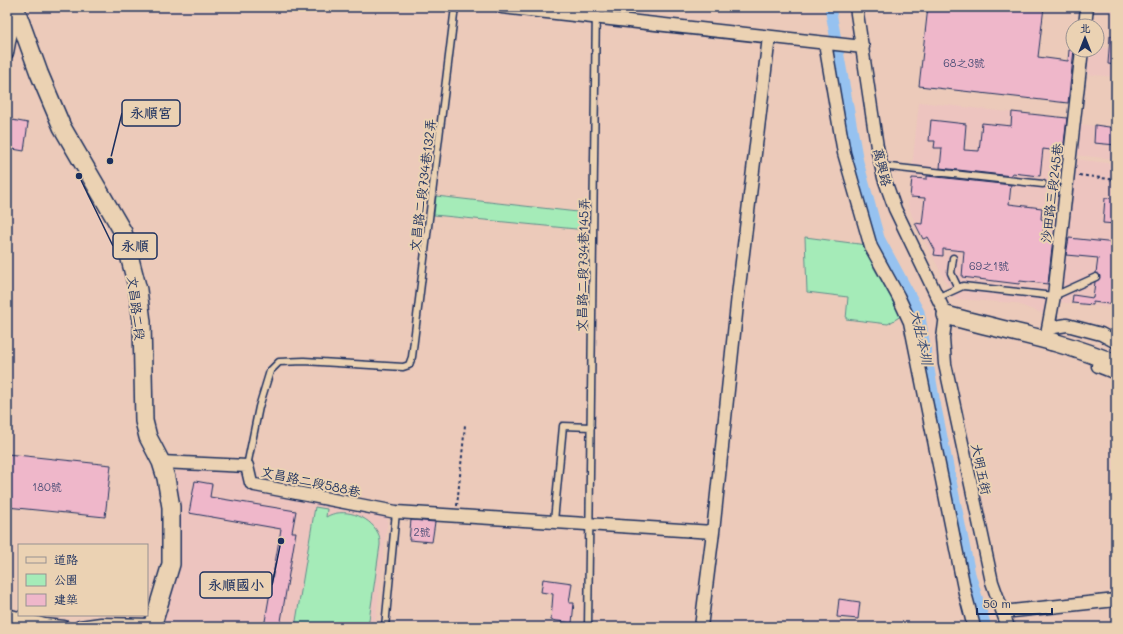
<svg xmlns="http://www.w3.org/2000/svg" width="1123" height="634" viewBox="0 0 1123 634" font-family="Mali,'LXGW WenKai TC',sans-serif">
<rect width="100%" height="100%" fill="#eccaba"/>
<filter id="ink" filterUnits="userSpaceOnUse"><feTurbulence type="fractalNoise" baseFrequency=".025" numOctaves="2"/><feDisplacementMap in="SourceGraphic" scale="8" xChannelSelector="R" yChannelSelector="G"/><feConvolveMatrix kernelMatrix="1 2 1 2 8 2 1 2 1" color-interpolation-filters="sRGB"/></filter>
<g filter="url(#ink)">
<!-- built -->
<path fill="#edc4bf" d="M1097,47l19,2v28l-32,-3 3,-24h10z
M919,102l150,17 -23,196 -31,-12 -60,-4 -40,-76 -7,-18z
M1078,124l38,4v31l-42,-4z
M1074,159l42,5v144l-58,-6z
M188,468l55,3 7,18 138,28 -13,110h-209l-5,-5 11,-148z"/>
<!-- green -->
<path fill="#a5ebb8" stroke="#608d8b" d="M436,196l150,17v17l-152,-15z
M805,237l62,8 7,23 27,48 -13,8 -42,-5 2,-22 -41,-5z
M315,507l12,2 -1,8c16,-10 43,-2 52,16 2,3 2,8 2,12l-12,82h-73z"/>
<g fill="none" stroke-linecap="round" stroke-linejoin="round">
<!-- canal -->
<path stroke="#96c2f0" stroke-width="11" d="M830,7l28,155 21,76 40,74 15,86 36,176 16,53"/>
</g>
<!-- building -->
<path fill="#efb7ca" stroke="#1b2f5e" d="M928,7h116l-6,50 30,4 1,-11h5l-6,53 -149,-17z
M1110,36h6v29l-8,-1z
M1012,112l55,6 -5,42 -5,-1 1,-8 -15,-2 -3,27 -28,-3v3l-72,-8 2,-20h-8l1,-7h-6l2,-21 35,4 -2,26 15,1 3,-28 29,3z
M7,119l21,4 -4,28 -17,-3z
M1095,125l21,3v17l-22,-2z
M927,176l84,9 -2,19 33,4 -1,11 3,1 -1,17 10,1 -5,46 -28,-3 -1,3 -57,-7 2,-26 -21,-2v7l-9,-1 1,-5 -7,-13 -5,2 -8,-16 7,1 3,-26 -15,-1 2,-19 15,1z
M1105,198l11,1v25l-13,-1z
M1069,238l47,5v62l-23,-3v3l-21,-2 1,-8 20,3 2,-16 5,-5 -4,-4 2,-15 -32,-3z
M7,454l104,11 -6,52 -98,-10z
M195,481l17,3 -2,13 86,14 -4,21h4l-16,95h-16l17,-98 -92,-16z
M411,520l24,2 -3,20 -23,-2z
M543,579l29,4 -3,20h5l-2,20 -21,-3 2,-26 -12,-2z
M839,599l21,3 -2,17 -21,-2z"/>
<g fill="none" stroke-linecap="round" stroke-linejoin="round">
<!-- lane casing -->
<g stroke="#1b2f5e" stroke-width="9">
<path id="lane" d="M881,166l162,18
M953,258l-2,15 7,15
M939,297l24,-11 91,10 42,-19
M247,466l12,-59 11,-36 9,-9 25,-1 99,6 6,-2 3,-8 43,-350
M554,521l9,-95 28,1
M385,627l11,-115
M588,627l8,-620"/>
</g>
<!-- street casing -->
<g stroke="#1b2f5e" stroke-width="15">
<path id="street" d="M502,7l361,40
M856,7l21,140 7,31 11,31 51,106 -3,23 2,26 47,218 16,45
M1085,26l2,-19
M825,43l19,110 27,94 27,49 12,26 55,271 9,34
M7,53l8,-43
M1048,328l19,-3 34,9 15,8
M1051,344l-5,-5 8,-43 28,-246
M1098,366l18,7
M161,462l86,4 4,17 4,2 141,27 317,20
M1003,612l113,-12
M7,615l38,10 19,2
M80,627l21,-3 52,1 3,2
M701,627l12,-95 25,-237 31,-258"/>
</g>
<!-- secondary casing -->
<g stroke="#1b2f5e" stroke-width="20">
<path id="secondary" d="M15,7l24,66 23,54 61,105 15,58 4,32 2,99 4,16 13,25 5,16 5,29v57l-19,63
M946,315c57,16 116,25 170,49"/>
</g>
<!-- path -->
<path stroke="#1b2f5e" stroke-width="2" stroke-dasharray="3 3" stroke-linecap="butt" d="M1079,175l37,5
M457,506l8,-81"/>
<!-- lane -->
<use href="#lane" stroke="#ebd2b3" stroke-width="6"/>
<!-- street -->
<use href="#street" stroke="#ebd2b3" stroke-width="12"/>
<!-- secondary -->
<use href="#secondary" stroke="#ebd2b3" stroke-width="17"/>
</g>
</g>
<g text-anchor="middle" dominant-baseline="central" stroke-width="4" stroke-linejoin="round" paint-order="stroke">
<!-- number labels -->
<g font-size="11" fill="#505179">
<text x="964" y="62">68之3號</text>
<text x="989" y="265">69之1號</text>
<text x="47" y="486">180號</text>
<text x="422" y="531">2號</text>
</g>
<!-- street labels -->
<g font-size="13" fill="#1b2f5e" stroke="#ebd2b3">
<text transform="translate(883 167) rotate(76)">萬興路</text>
<text transform="translate(422 185) rotate(-83)">文昌路二段734巷132弄</text>
<text transform="translate(1051 193) rotate(-83)">沙田路三段245巷</text>
<text transform="translate(582 265) rotate(-89)">文昌路二段734巷145弄</text>
<text transform="translate(137 308) rotate(83)">文昌路二段</text>
<text transform="translate(982 469) rotate(78)">大明五街</text>
<text transform="translate(311 481) rotate(12)">文昌路二段588巷</text>
</g>
<!-- water labels -->
<g font-size="14" font-style="italic" fill="#2d4574" stroke="#ebd2b3">
<text transform="translate(922 337) rotate(77)">大肚本圳</text>
</g>
</g>
<!-- callouts -->
<path fill="none" stroke="#1b2f5e" stroke-width="1.5" d="M110 161L122 113M79 176L113 246M281 541L272 585"/>
<g fill="#1b2f5e" stroke="#ebd2b3" stroke-width="1.5">
<circle cx="110" cy="161" r="4"/>
<circle cx="79" cy="176" r="4"/>
<circle cx="281" cy="541" r="4"/>
</g>
<g fill="#ebd2b3" stroke="#1b2f5e" stroke-width="1.5">
<rect x="122" y="100" width="58" height="26" rx="4"/>
<rect x="113" y="233" width="44" height="26" rx="4"/>
<rect x="200" y="572" width="72" height="26" rx="4"/>
</g>
<g font-size="14" text-anchor="middle" font-weight="bold" fill="#1b2f5e">
<text x="151" y="118">永順宮</text>
<text x="135" y="251">永順</text>
<text x="236" y="590">永順國小</text>
</g>
<!-- margin -->
<rect width="1123" height="634" fill="none" stroke="#ebd2b3" stroke-width="24"/>
<rect x="12" y="12" width="1099" height="610" fill="none" stroke="#1b2f5e" stroke-width="1.5" filter="url(#ink)"/>
<!-- legend -->
<rect x="18" y="544" width="130" height="72" fill="#ebd2b3" stroke="#989191"/>
<rect x="26" y="557" width="20" height="6" fill="#ebd2b3" stroke="#989191"/>
<text x="54" y="564" font-size="12" fill="#1b2f5e">道路</text>
<rect x="26" y="574" width="20" height="12" fill="#a5ebb8" stroke="#989191"/>
<text x="54" y="584" font-size="12" fill="#1b2f5e">公園</text>
<rect x="26" y="594" width="20" height="12" fill="#efb7ca" stroke="#989191"/>
<text x="54" y="604" font-size="12" fill="#1b2f5e">建築</text>
<!-- north arrow -->
<g transform="translate(1085 38)"><circle r="19" fill="#ebd2b3" stroke="#989191"/>
<path d="M0-3L7 15L0 10L-7 15Z" fill="#1b2f5e"/>
<text y="-6" font-size="11" font-weight="bold" text-anchor="middle" fill="#1b2f5e">北</text>
</g>
<!-- scale -->
<path d="M977 608v6h75v-6" fill="none" stroke="#1b2f5e" stroke-width="2"/>
<text x="983" y="608" font-size="12" fill="#1b2f5e" stroke="#ebd2b3" stroke-width="3" paint-order="stroke">50 m</text>
</svg>
